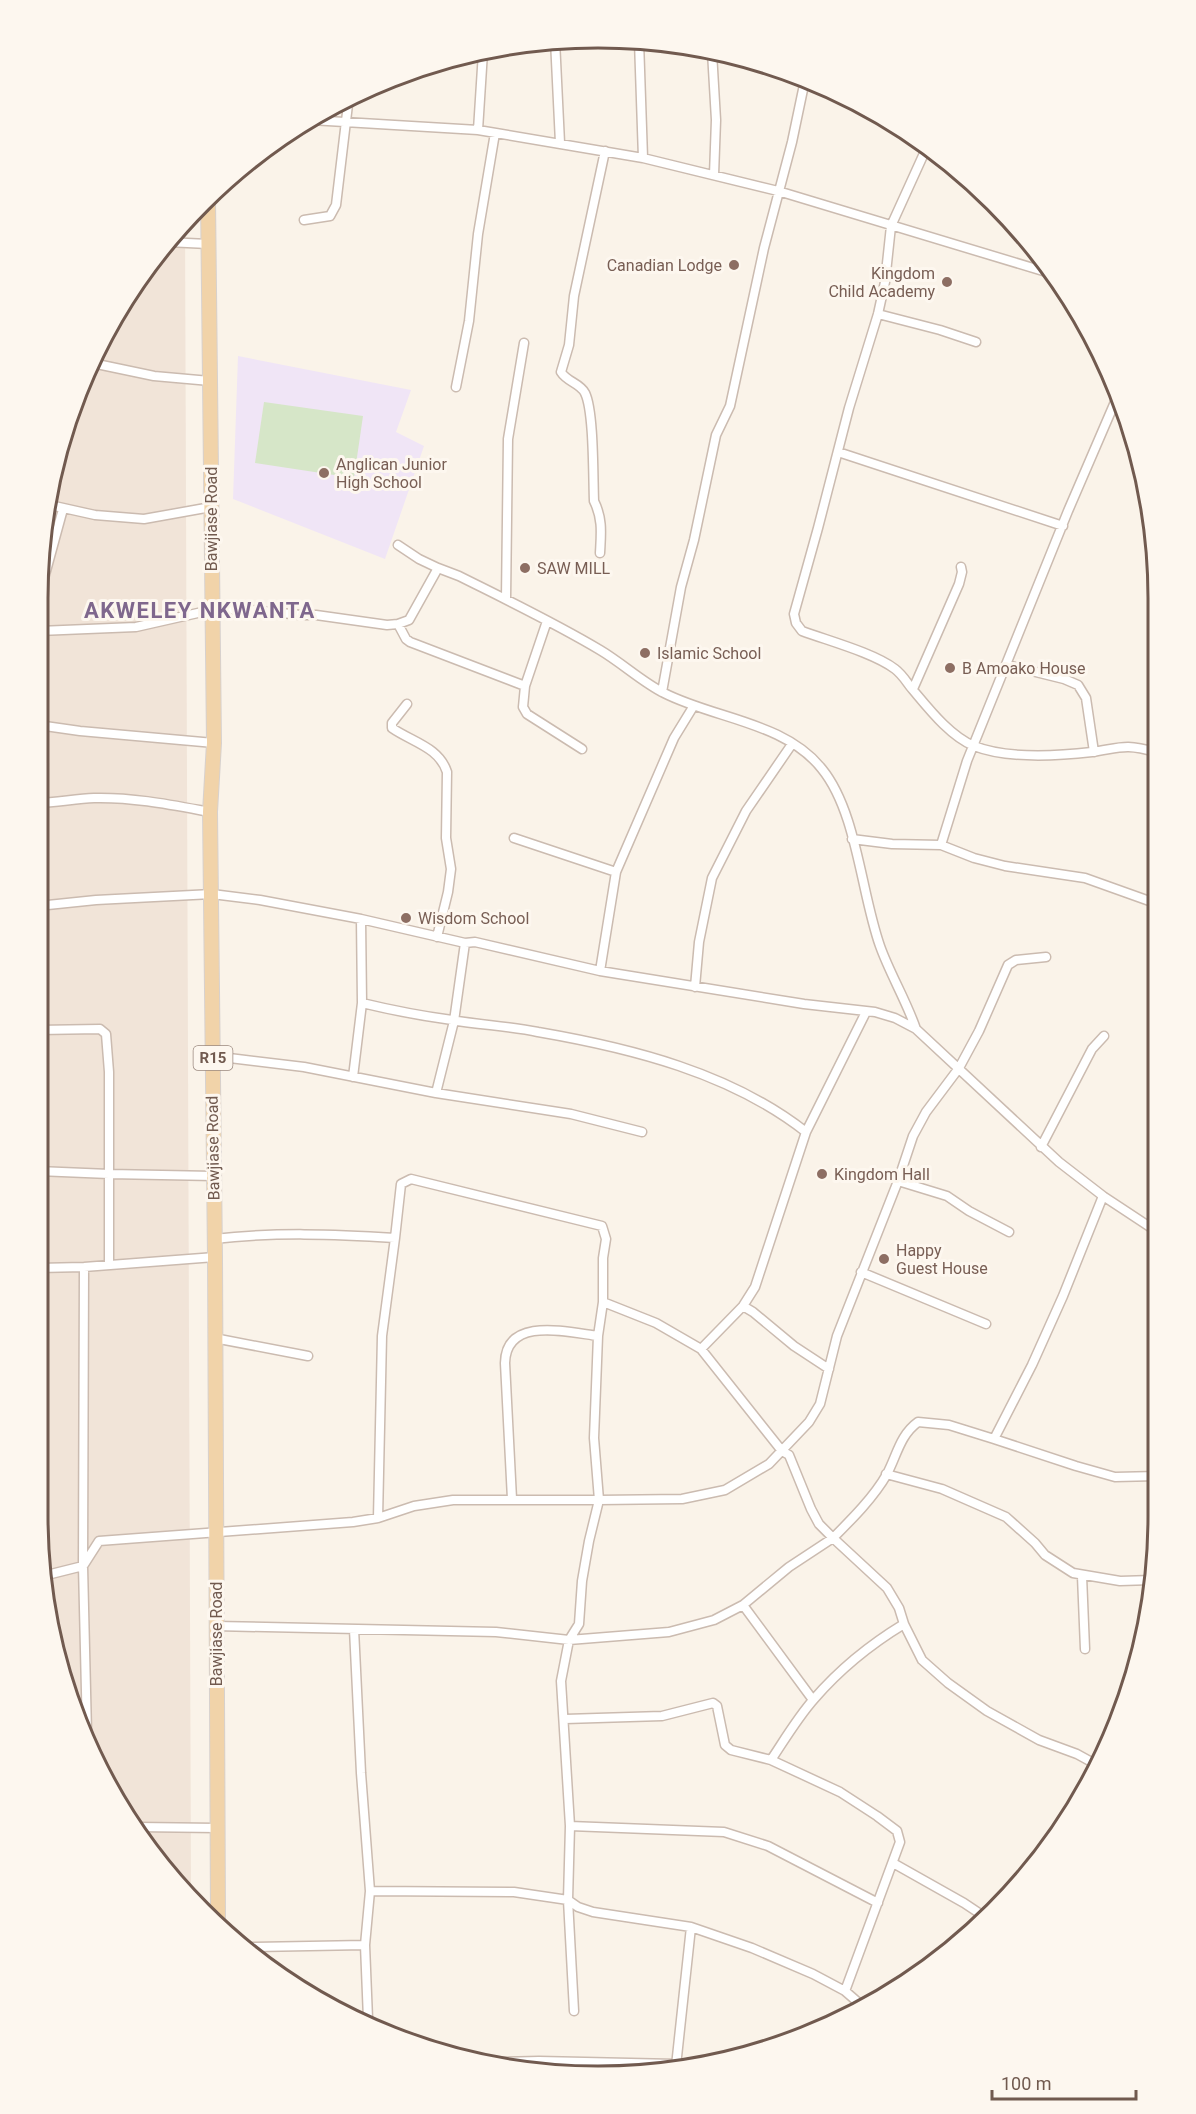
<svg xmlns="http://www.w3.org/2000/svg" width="1196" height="2114" viewBox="0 0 1196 2114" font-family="Roboto,sans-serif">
<rect width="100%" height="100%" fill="#faf3e9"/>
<!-- residential -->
<path fill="#f1e4d8" d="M185,220l6,1672 -38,-35 -86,-161 -29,-180 1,-954 28,-144 46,-101 64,-89z"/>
<!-- education -->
<path fill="#f0e5f6" d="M238,356l173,34 -15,42 28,14 -39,113 -152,-60z"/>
<!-- green -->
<path fill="#d6e6c8" d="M264,402l99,14 -9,62 -99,-15z"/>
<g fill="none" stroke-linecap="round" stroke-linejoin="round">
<!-- minor casing -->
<g stroke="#cbbbb0" stroke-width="11">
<path id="minor" d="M555,40l5,103
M639,41l4,117
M712,52l4,68 -2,55
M311,120l167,10 165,28 135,33 275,83
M478,130l5,-78
M926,149l-35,77 -6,56 -7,32 -29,94 -31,120 -24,86 2,9 6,8c27,10 72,22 93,38 8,6 12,14 18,21 16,19 37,46 61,56 33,13 83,10 118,6 28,-4 33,-9 63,0
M304,220l26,-4 6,-11 13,-109
M167,242l41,2
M878,314l62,16 36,12
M92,363l62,13 56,5
M456,387l13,-66 9,-87 17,-101
M838,452l225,74
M50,505l45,10 49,4 67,-12
M398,545l21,14 19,9
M600,553c1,-19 3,-34 -6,-52 -1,-24 0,-90 -9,-108 -5,-10 -18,-11 -24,-21l8,-27 5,-49 31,-145
M43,582l20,-73
M506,599l2,-160 16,-96
M547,621l-22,65 -2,21 4,7 55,35
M398,624l8,15 4,3 115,44
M39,631l97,-4 75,-17 30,-1 60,6h15l71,10 11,-1 11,-4 29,-52 21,8c48,24 96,47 141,74 22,13 42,32 64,43 51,26 121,29 158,76 35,43 39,124 58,177 10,28 26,54 36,83
M1007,665l57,14 14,6 8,13 8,54
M913,689l46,-105 3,-12 -1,-5
M662,692l19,-105 13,-47 22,-105 14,-29 34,-158 28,-106 13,-62
M407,704l-15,19v5c20,14 47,19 55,44l-1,66 5,31 -3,23 -11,45
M38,725l42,6 134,12
M38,803c19,-1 38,-4 56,-5 39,-1 78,7 116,14
M514,838l102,34
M852,839l40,5 49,1 33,13 31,8 80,12 70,25
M941,845l26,-84 101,-250 50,-116
M38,906l58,-6 116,-6 48,6 101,19 104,24 10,-1 125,29 204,33 71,8 20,6 21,11 143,133 44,34 53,35
M361,919l1,84c29,7 60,13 90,17 28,5 58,6 86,12 93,16 193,41 268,100l60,-120
M600,971l16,-99 58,-134 19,-31
M695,987l4,-45 13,-64 34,-67 46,-67
M38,1030l62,-1 6,5 3,38v193
M213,1056l91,11 132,26 135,21 71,18
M353,1077l9,-74
M436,1093l18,-72 11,-78
M1041,1147l51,-98 12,-13
M38,1171l71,3 105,2
M898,1181l49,15 22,15 40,21
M214,1239c60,-7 120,-5 181,-1l6,-54 10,-5 191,47 4,13 -3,19v44l53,21 45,26 42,-43 12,-19 51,-155
M84,1267l-1,299 4,167
M38,1268l46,-1 131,-10
M861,1272l125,52
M603,1302l-5,34 -4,102 5,62 83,-1 43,-9 44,-26 40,-42 11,-18 17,-68 61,-155 15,-45 13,-24 33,-44 20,-37 29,-66 8,-5 30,-3
M743,1306l10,6 41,34 35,23
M214,1338l94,18
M1157,1430l-2,30 2,11
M994,1439l82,27 39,11 42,-1
M886,1474l56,15 64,28 29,26 10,12 28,18 47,8 32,-1
M512,1499l-7,-136c1,-47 62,-31 93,-27
M378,1518l4,-182 13,-98
M47,1575l36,-9 16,-25 254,-19 25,-4 36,-12 39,-6h146l-10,41 -7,40 -3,43 -10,16 -73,-8 -281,-6
M1082,1576l3,73
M743,1605l70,95
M354,1629l7,144 9,118 -5,54 3,74
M565,1719l97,-3 51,-13 4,3 8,39 6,5 40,10
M1097,1765l-20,-11 -38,-14 -52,-29 -39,-28 -26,-23 -18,-36 -5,-16 -12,-20 -54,-50c19,-19 41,-41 54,-64 10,-19 13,-39 31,-52l31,3 45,14 38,-74 31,-69 40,-100
M570,1826l154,6 44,14 110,57
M137,1827l81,1
M893,1863l71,40 21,14
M370,1891l144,1 54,8 10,7 15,5 98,15 61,21 61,26 32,17 15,13
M249,1947l116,-2
M845,1991l55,-149 -3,-11 -20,-15 -37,-24 -69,-32c14,-21 27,-43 43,-61 25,-29 57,-55 90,-75
M574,2011l-6,-111 2,-74 -9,-145 8,-41 100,-8 45,-12 29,-15 46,-38 44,-29 -14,-14 -8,-15 -22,-54 -7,-4 -81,-102
M497,2062l42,-1 137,3
M676,2066l15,-139"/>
</g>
<!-- primary casing -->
<g stroke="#d7d1ce" stroke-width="16">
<path id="primary" d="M208,199l6,544 -4,69 5,445 3,661"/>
</g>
<!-- minor -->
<use href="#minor" stroke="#fff" stroke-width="8"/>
<!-- primary -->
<use href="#primary" stroke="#f1d3a9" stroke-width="14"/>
</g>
<!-- markers -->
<g fill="#8d6e63" stroke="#fdf7ef" stroke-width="2">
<circle cx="734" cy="265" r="6"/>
<circle cx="947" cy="282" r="6"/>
<circle cx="324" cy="473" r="6"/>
<circle cx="525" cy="568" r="6"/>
<circle cx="645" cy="653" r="6"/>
<circle cx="950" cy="668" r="6"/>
<circle cx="406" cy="918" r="6"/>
<circle cx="822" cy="1174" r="6"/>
<circle cx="884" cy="1259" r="6"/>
</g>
<g text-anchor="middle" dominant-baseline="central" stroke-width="6" stroke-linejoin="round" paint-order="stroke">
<!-- shield labels -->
<rect fill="#fdf7ef" stroke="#9b897f" stroke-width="1.5" x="193.5" y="1046" width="39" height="24" rx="4.5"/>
<g font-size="15" font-weight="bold" fill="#715a4f">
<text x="213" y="1058">R15</text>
</g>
<!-- education labels -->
<g font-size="16" fill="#785e54" stroke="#fdf7ef" text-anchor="start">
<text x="722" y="265" text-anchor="end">Canadian Lodge</text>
<text x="935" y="273" text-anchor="end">Kingdom<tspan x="935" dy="18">Child Academy</tspan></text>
<text x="336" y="464">Anglican Junior<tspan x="336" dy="18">High School</tspan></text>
<text x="537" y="568">SAW MILL</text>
<text x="657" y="653">Islamic School</text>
<text x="962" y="668">B Amoako House</text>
<text x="418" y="918">Wisdom School</text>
<text x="834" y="1174">Kingdom Hall</text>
<text x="896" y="1250">Happy<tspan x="896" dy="18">Guest House</tspan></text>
</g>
<!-- street labels -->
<g font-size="16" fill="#715a4f" stroke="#fdf7ef">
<text transform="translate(211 519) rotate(-90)">Bawjiase Road</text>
<text transform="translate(213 1148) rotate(-91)">Bawjiase Road</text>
<text transform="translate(216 1634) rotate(-90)">Bawjiase Road</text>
</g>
<!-- district labels -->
<g font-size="22" font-weight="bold" letter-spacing="1.5" fill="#7f678d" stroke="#fdf7ef">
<text x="200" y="610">AKWELEY NKWANTA</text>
</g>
</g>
<!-- crop -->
<path d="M0 0H1196V2114H0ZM598 48H598A550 550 0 0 1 1148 598V1516A550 550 0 0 1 598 2066H598A550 550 0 0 1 48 1516V598A550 550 0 0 1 598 48Z" fill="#fdf7ef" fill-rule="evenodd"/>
<path fill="none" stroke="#715a4f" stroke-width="3" d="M598 48H598A550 550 0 0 1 1148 598V1516A550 550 0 0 1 598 2066H598A550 550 0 0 1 48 1516V598A550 550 0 0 1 598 48Z"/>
<!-- scale -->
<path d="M992 2090v9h144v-9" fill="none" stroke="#715a4f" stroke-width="3"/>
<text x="1001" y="2090" font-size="18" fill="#715a4f" stroke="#fdf7ef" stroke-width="4.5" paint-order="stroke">100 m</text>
</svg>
